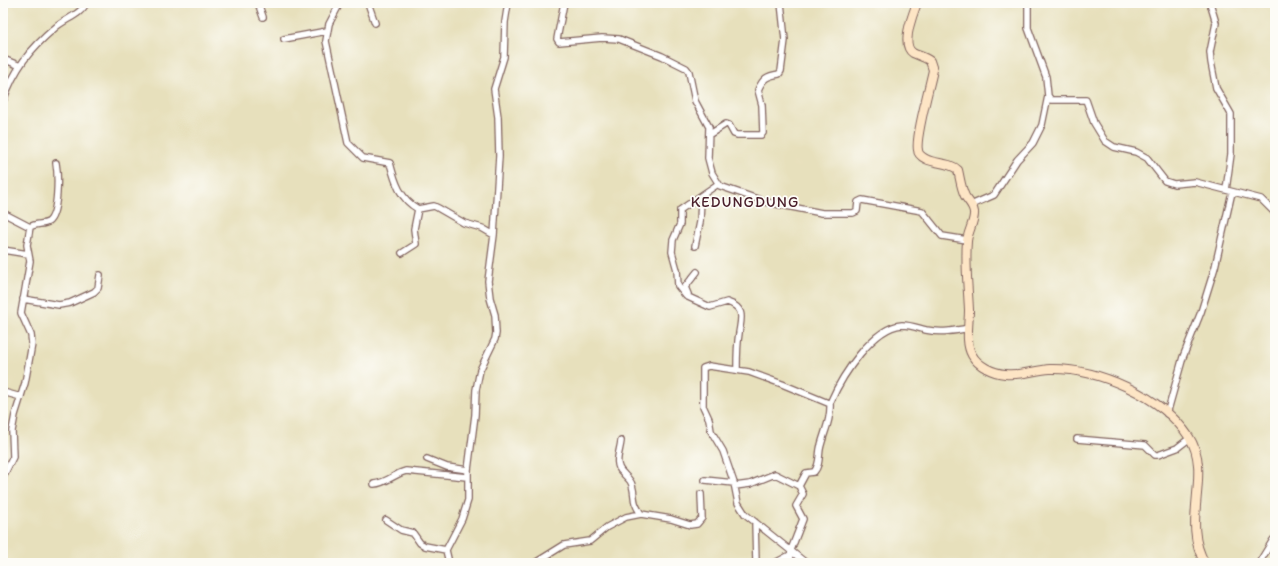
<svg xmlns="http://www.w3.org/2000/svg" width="1278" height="566" viewBox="0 0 1278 566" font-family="Itim,sans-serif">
<rect width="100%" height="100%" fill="#fdfcf7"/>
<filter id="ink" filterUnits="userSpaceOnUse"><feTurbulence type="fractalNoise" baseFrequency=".025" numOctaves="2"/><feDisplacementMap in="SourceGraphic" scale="8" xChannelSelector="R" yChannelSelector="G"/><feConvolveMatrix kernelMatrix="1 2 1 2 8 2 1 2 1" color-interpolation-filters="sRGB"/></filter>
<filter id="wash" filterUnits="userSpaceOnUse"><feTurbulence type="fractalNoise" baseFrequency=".012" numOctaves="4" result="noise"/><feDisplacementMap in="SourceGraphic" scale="16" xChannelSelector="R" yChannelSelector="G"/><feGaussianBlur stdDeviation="0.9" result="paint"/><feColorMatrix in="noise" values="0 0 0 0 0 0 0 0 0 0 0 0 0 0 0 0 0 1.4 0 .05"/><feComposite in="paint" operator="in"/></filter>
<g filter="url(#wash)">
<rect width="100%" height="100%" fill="#e7e0bc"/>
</g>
<g filter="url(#ink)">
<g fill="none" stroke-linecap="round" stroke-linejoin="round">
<!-- street casing -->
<g stroke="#81635e" stroke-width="8">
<path id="street" d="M258,3l5,14
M340,3l-11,21 -3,17 22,102 15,15 27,5c5,19 10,36 28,46l16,-3 4,2 26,15 18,5 12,7 -6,46 2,17 5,17 1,18 -1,6 -15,31 -4,20 -1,25 -7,55v30l-6,19 -16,31 3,13
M368,3l7,20
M564,3l-7,36 2,3 43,-4 17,1 43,17 24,12 3,4 6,29 14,26 -1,31 4,15 8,13 46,16 56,11h31l4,-2 1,-9 4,-2 60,11 20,25 25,4
M1028,3v25l18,49 2,19 3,4h35l8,23 11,18 9,6 22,5 11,6 18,23 9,3 21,-2 66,17 14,14
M1210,3l6,20 -6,29 1,10 5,26 15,26v40l-5,36
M284,39l43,-8
M3,59l15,6
M3,101c12,-33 26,-51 53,-74 9,-8 26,-13 30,-24
M710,134l16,-10 3,1 5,9 3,1h24l2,-2 -1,-28 -4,-15c5,-12 9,-14 21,-16l2,-3 4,-31 -4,-37
M718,184l-38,26v14l-7,16 -1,12 5,18 1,16 8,10 24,11 17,-5c19,6 14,17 12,31 -2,12 -2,24 -2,36
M971,205l23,-10 23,-35 16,-17 9,-18 6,-29
M3,213l27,14
M494,235l5,-79 -1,-39 -4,-28 10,-32 1,-35 3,-19
M695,246l5,-24 1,-25
M3,250l25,4
M402,253l14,-9 -2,-15 4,-20
M688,294l-3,-7 12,-15
M23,299l36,6 11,-2 24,-11 4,-4 2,-13
M3,392l18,5
M1167,414l16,-57 18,-45 14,-45 17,-75
M1077,439l68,6 10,10h3l19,-7 13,-10
M621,441c-1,11 -8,23 2,32 3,4 8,7 9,12 4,14 -1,14 9,29
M427,459l20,8 21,3
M3,477l10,-20 -1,-26 3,-16 10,-32 7,-39 -1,-9 -10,-22 9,-52 -3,-16 3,-18c6,-4 13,-2 18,-5 11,-7 10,-48 8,-59
M705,480l29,3
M374,484c13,-1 20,-10 32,-13l61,6
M735,486l15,-2 25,-10 24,12 4,8 -7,12 7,13 -12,31 -1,13
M799,486l7,-13 8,-1c7,-8 4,-18 7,-27 4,-15 10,-26 9,-42
M386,520l15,10 12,3 7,10 5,3 21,4
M755,522l1,41
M535,563l29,-18 26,-4 17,-14 19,-10 15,-3 30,5 19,6 7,-1 5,-6 -1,-24
M775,563l15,-8
M806,563l-61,-49 -7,-11 -4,-20 -11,-32 -12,-20 -2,-12 -6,-13v-38l6,-2 40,6 33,12 46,19 3,-2c11,-25 42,-74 71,-76 8,0 16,3 24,5 15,3 28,1 43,-2
M1259,563l14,-23"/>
</g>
<!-- secondary casing -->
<g stroke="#81635e" stroke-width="10">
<path id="secondary" d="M917,3c-4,11 -17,42 -4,50 6,3 12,4 17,8l3,9c-3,15 -18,68 -15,80 0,4 4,7 8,9 9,5 24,3 32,11 2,8 3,18 7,26 3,5 8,9 9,16 1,9 -6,19 -7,29 -2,23 1,46 2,69 0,14 -4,33 3,45 6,11 21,18 33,19 15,2 30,-4 45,-5 48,-1 112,27 139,68 24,36 -9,85 16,126"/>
</g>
<!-- street -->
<use href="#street" stroke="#fff" stroke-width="5.5"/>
<!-- secondary -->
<use href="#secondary" stroke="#fde5c5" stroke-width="8"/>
</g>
</g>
<g text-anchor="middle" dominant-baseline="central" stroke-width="3.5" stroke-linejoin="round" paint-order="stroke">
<!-- quarter labels -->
<g font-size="15" letter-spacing="1" fill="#4a1f2b" stroke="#fdfcf7">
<text x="745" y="202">KEDUNGDUNG</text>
</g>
</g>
<!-- margin -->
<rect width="1278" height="566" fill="none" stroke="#fdfcf7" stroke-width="16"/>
</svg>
